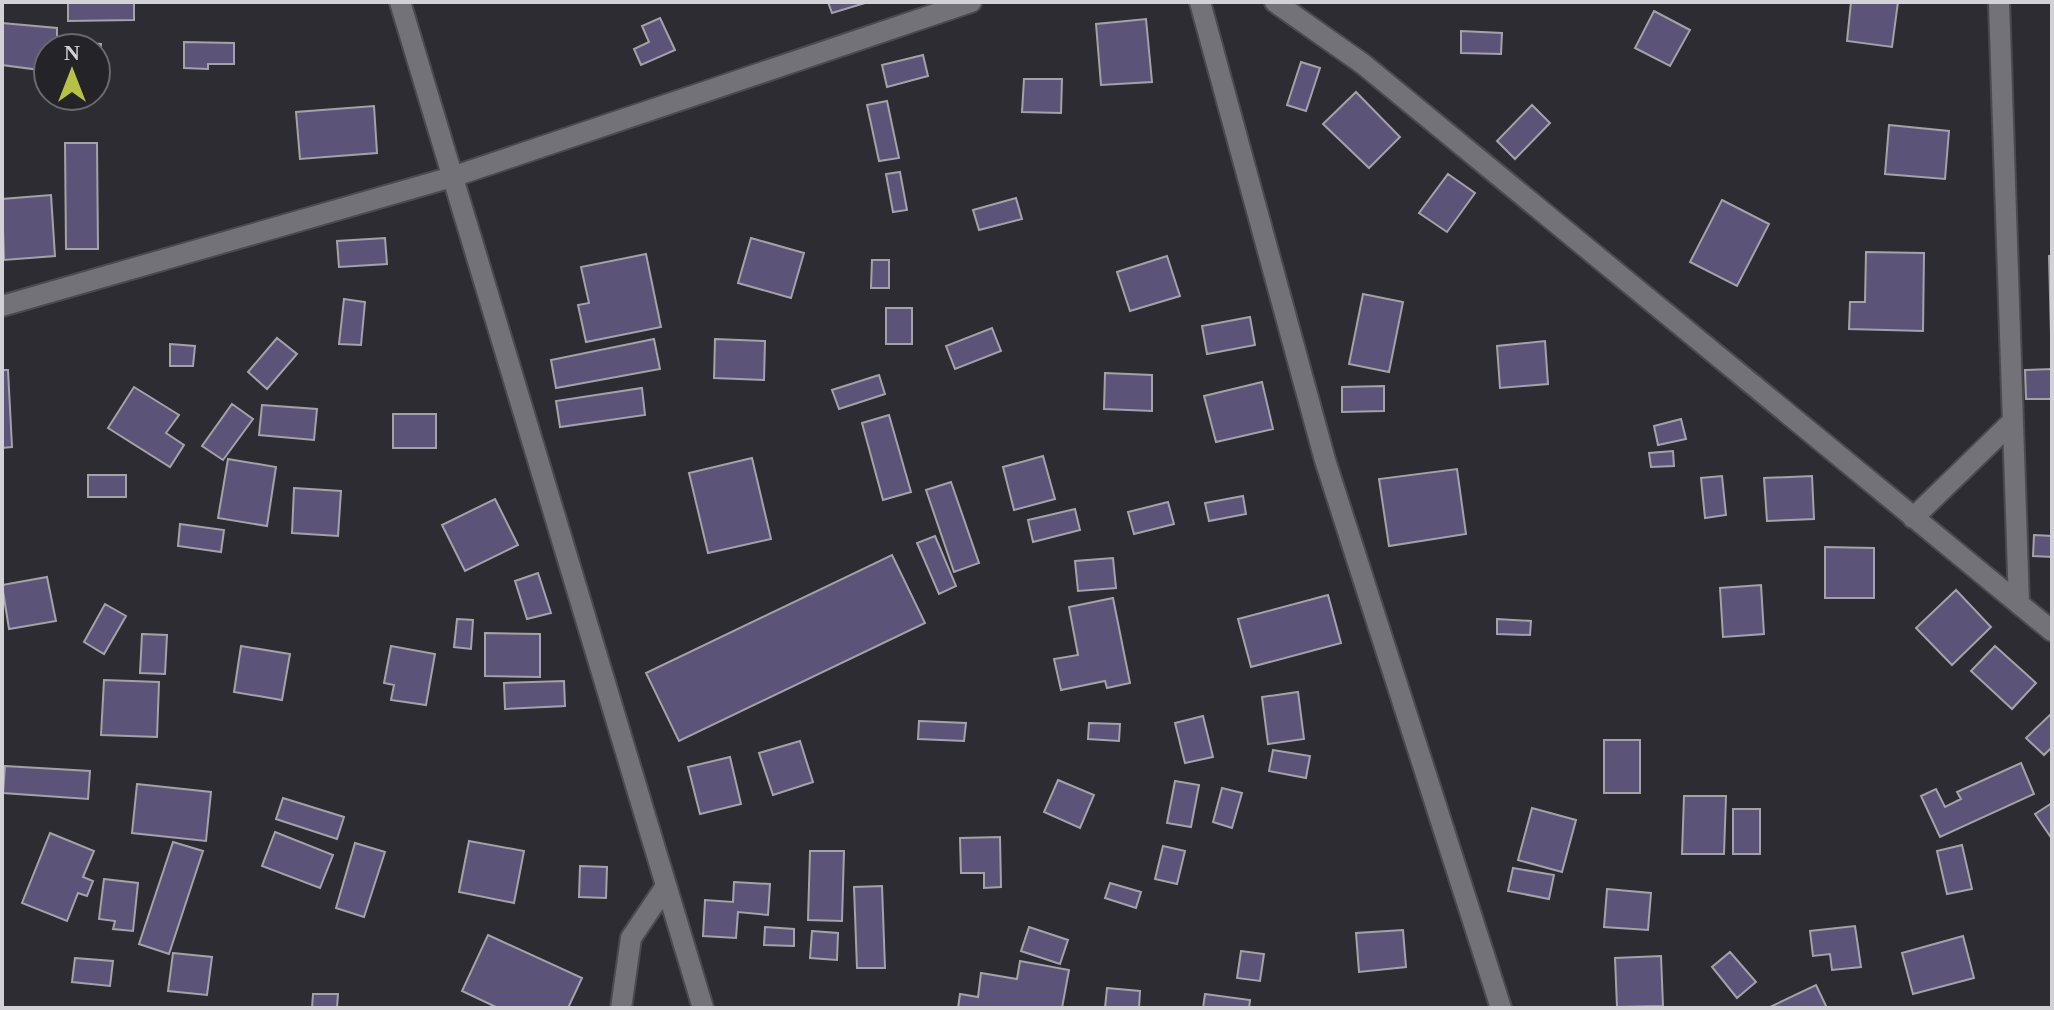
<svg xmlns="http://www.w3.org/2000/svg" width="2054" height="1010" viewBox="0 0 2054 1010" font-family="Georgia,serif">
<rect width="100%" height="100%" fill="#2d2c32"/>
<!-- building -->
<path fill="#5c5478" stroke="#a3a2a8" stroke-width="2" d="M68,2h66v18l-66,1z
M828,2h37v1l-33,10z
M1851,2h47l-6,45 -45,-6z
M1654,11l36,19 -20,36 -35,-18z
M660,18l15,32 -34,15 -7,-16 15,-7 -7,-16z
M1146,19l6,63 -51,3 -5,-61z
M2,23l55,5v13l44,3 -3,33 -2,-29h-48v23l-46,-6z
M1461,31l41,2 -1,21 -40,-1z
M184,42l50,1v21h-26v5l-24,-1z
M923,55l5,21 -41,11 -5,-22z
M1301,62l19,6 -14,43 -19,-6z
M1024,79h38l-1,34 -39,-1z
M1356,92l44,45 -31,31 -46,-44z
M887,101l12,57 -20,3 -12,-56z
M1532,105l18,18 -35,36 -18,-18z
M374,106l3,47 -77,6 -4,-47z
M1889,125l60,6 -4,48 -60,-5z
M65,143h32l1,106h-32z
M900,172l7,38 -14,2 -7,-38z
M1448,174l27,19 -28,39 -28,-19z
M51,195l4,61 -51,4 -2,-61z
M1016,198l6,21 -43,11 -6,-20z
M1722,200l47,24 -32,62 -47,-24z
M385,238l2,26 -48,3 -2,-26z
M751,238l53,15 -13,45 -53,-15z
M1866,252l58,1 -1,78 -74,-2 1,-27h15z
M646,254l15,73 -75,15 -8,-37 11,-2 -8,-36z
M1167,256l13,40 -50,15 -13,-39z
M2049,256h3v79h-1z
M872,260h17v28h-18z
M1363,294l40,8 -14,70 -40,-8z
M344,299l21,3 -4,43 -22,-1z
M886,308h26v36h-26z
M1250,317l5,28 -48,9 -5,-28z
M992,328l9,23 -46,18 -9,-23z
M277,338l20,16 -30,35 -19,-17z
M654,339l6,30 -104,19 -5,-28z
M715,339l50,2 -1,39 -50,-2z
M1545,341l3,43 -48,4 -3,-42z
M170,344l25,2 -2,20h-23z
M2052,369v30h-26l-1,-29z
M2,370h6l4,77 -10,1z
M1105,373l47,2v36l-48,-2z
M879,375l6,19 -46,15 -7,-19z
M1262,382l11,47 -57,13 -12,-46z
M1384,386v25l-42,1v-25z
M134,387l45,28 -13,18 18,12 -14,22 -62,-39z
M642,388l3,27 -85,12 -4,-26z
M232,404l21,15 -30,41 -21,-14z
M262,405l55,4 -3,31 -55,-5z
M393,414h43v34h-43z
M889,415l22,77 -28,8 -21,-77z
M1681,419l5,20 -28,6 -4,-19z
M1673,451l1,15 -23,1 -2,-14z
M1043,456l12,43 -41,11 -11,-43z
M752,458l19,81 -63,14 -19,-80z
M228,459l48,8 -9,59 -49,-8z
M1457,469l9,65 -77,12 -10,-67z
M88,475h38v22h-38z
M1722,476l4,39 -21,3 -4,-40z
M1812,476l2,43 -47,2 -3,-43z
M951,482l28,81 -25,9 -28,-82z
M294,488l47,3 -3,45 -46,-3z
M1243,496l3,18 -37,7 -4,-18z
M495,499l23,46 -53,26 -23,-46z
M1168,502l6,22 -40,10 -6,-22z
M1075,509l5,21 -47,12 -5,-22z
M180,524l44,6 -3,22 -43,-6z
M2034,535l18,1v21l-19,-1z
M935,536l21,50 -17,8 -22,-51z
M1825,547l49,1v50h-49z
M892,555l33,68 -246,118 -33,-68z
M1113,558l3,30 -38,3 -3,-30z
M538,573l13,40 -24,6 -12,-38z
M47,577l9,44 -47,8 -7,-44z
M1761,585l3,49 -41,3 -3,-49z
M1956,590l35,37 -39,38 -36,-37z
M1328,595l13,48 -90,24 -13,-48z
M1113,598l17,85 -23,5 -2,-7 -44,9 -7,-31 24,-4 -9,-48z
M105,604l21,12 -22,38 -20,-12z
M457,619l16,1 -2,29 -17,-2z
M1497,619l34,2 -1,14 -33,-1z
M485,633l55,1v43l-55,-1z
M142,634l25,1 -2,39 -25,-1z
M241,646l49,8 -8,46 -48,-8z
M391,646l44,8 -9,51 -35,-5 3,-15 -10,-2z
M1995,646l41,37 -24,26 -41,-38z
M104,680l55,2 -2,55 -56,-2z
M564,681l1,25 -60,3 -1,-26z
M1298,692l6,47 -36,5 -6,-47z
M2052,713v34l-8,8 -18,-17z
M1203,716l10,41 -28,6 -10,-40z
M919,721l47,2 -2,18 -46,-2z
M1089,723l31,1 -1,17 -31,-2z
M1604,740h36v53h-36z
M800,741l13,41 -40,13 -14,-42z
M1273,750l37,6 -4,22 -37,-7z
M730,757l11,47 -41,10 -12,-47z
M2021,763l13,31 -94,43 -19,-41 15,-7 9,18 16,-8 -4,-7z
M5,766l85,5 -2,28 -85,-6z
M1058,780l36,15 -14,33 -36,-16z
M1175,781l24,4 -8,42 -24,-4z
M137,784l74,8 -5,49 -74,-8z
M1222,788l20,5 -10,35 -19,-6z
M1684,796h42l-2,58h-42z
M283,798l61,19 -7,22 -61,-20z
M2052,803v36l-17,-25z
M1532,808l44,12 -14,52 -44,-12z
M1733,809h27v45h-27z
M275,832l58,23 -13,33 -58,-22z
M50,833l44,18 -11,26 10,4 -6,15 -9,-3 -11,28 -45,-18z
M1000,837l1,50 -17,1v-15h-23l-1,-35z
M469,841l55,10 -10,52 -55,-11z
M173,842l30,9 -34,103 -30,-10z
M355,843l30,9 -21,65 -28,-9z
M1962,845l10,44 -25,5 -10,-43z
M1163,846l22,5 -8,33 -22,-5z
M810,851h34l-2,70 -34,-1z
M580,866l27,1 -1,31 -27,-1z
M1513,868l41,7 -5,24 -41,-8z
M104,879l34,4 -5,48 -20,-2 2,-8 -16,-2z
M734,882l36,2 -2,31 -30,-3 -2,26 -33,-2 2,-36 28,2z
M1110,883l31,9 -5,16 -31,-10z
M882,886l3,82h-28l-3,-81z
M1607,889l44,4 -3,37 -44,-3z
M1855,926l6,41 -29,3 -2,-16 -17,2 -3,-25z
M765,927l29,2v17l-30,-1z
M1029,927l39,13 -8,24 -39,-13z
M1403,930l3,37 -47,5 -3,-39z
M812,931l26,2 -1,27 -27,-2z
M488,935l94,43 -14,30h-70l-36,-17z
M1963,936l11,42 -61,16 -11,-41z
M1241,951l23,3 -4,27 -23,-3z
M1730,952l26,30 -19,16 -25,-31z
M173,953l39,4 -5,38 -39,-4z
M1661,956l2,50 -46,1 -2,-49z
M75,958l38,3 -3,25 -38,-4z
M1020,961l49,9 -7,38h-104l2,-14 18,3 3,-24 36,6z
M1816,985l11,23h-59z
M1107,988l33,3 -1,17h-34z
M313,994h25l-1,14h-25z
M1205,994l45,6 -1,8h-46z"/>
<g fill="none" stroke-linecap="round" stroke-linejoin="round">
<!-- street casing -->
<g stroke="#4b4a4e" stroke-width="24">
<path id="street" d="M400,2l303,1006
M1200,2l125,458 176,548
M1275,2l88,62 689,567
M1999,2l20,602
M2,306l450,-129 519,-175
M1913,518l100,-97
M621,1008l10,-70 35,-52"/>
</g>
<!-- street -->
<use href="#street" stroke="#747279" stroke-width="20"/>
</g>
<!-- border -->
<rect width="2054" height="1010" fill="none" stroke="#d2d1d5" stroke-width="8"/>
<!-- north arrow -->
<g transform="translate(72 72)"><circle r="38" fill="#242328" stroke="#6a696d" stroke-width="2"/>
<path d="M0-6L14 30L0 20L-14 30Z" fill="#b6c148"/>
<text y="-12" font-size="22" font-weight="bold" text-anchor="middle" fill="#d2d1d5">N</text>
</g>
</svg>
